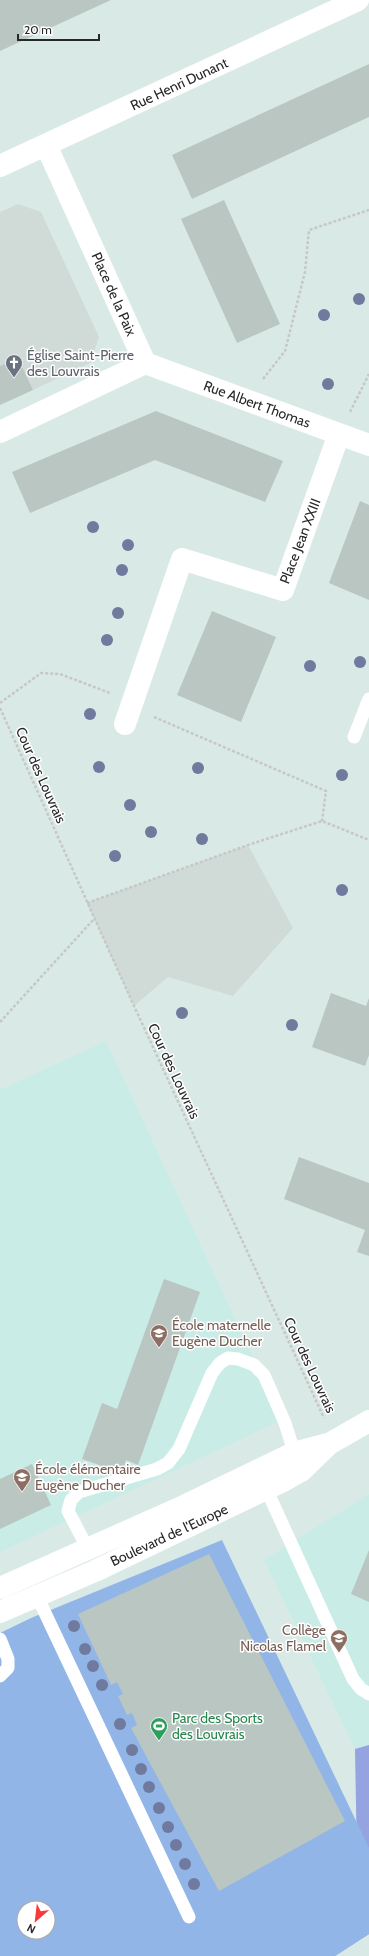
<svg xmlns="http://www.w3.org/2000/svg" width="369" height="1956" viewBox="0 0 369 1956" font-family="Cabin,sans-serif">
<rect width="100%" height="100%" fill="#d9eae6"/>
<!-- education -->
<path fill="#c9ece7" d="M106,1041l176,379 -282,132v-462z
M369,1494v251l-14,4 -91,-189z"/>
<!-- green -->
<path fill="#96a3e1" d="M369,1745v189l-34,22 22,-96 -2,-111z"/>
<!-- pitch -->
<path fill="#92b5e8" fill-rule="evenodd" d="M222,1540l147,308v86l-34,22h-335v-323l31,-15zM24,1908h24v24h-24z"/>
<!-- plaza -->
<path fill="#d0dbd8" d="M18,204l23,8 58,125 -9,26 -57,27 -15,-32 -18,8v-154z
M248,845l45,83 -60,68 -65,-19 -34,29 -47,-103z"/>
<!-- building -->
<path fill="#b9c6c2" d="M0,0h111l-111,51z
M369,64v53l-177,82 -20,-44z
M224,200l56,124 -43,19 -56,-124z
M18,358l15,32 -33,15v-39z
M156,411l127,50 -18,41 -110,-42 -125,53 -18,-41z
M360,501l9,4v95l-40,-17z
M212,611l64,26 -35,85 -64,-27z
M331,993l35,13 3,-8v57l-4,11 -53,-19z
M299,1157l70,26v73l-12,-4 8,-22 -81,-31z
M164,1279l36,13 -62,173 -12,-5 -4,13 -40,-14 20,-56 15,6z
M32,1464l19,41 -51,24v-50z
M369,1550v52l-18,-8z
M209,1554l136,267 -126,70 -88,-163 6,-3 -5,-12 -5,2 -9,-19 5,-2 -6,-12 -6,3 -33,-71z"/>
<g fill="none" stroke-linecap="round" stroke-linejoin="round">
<!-- path -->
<path stroke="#c7c7c7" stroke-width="2.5" stroke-dasharray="3 2" stroke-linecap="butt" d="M263,379l22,-28 20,-79 4,-42 60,-20
M350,412l19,-38
M0,703l41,-30 19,1 50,19
M0,708l134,298 190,412
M154,717l172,74 -4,30
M87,903l161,-58 74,-24 47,19
M0,1022l94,-103"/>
<!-- service -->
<path stroke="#fff" stroke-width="13" d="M354,737l15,-38
M264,1484l89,195 8,10 8,5
M88,1549l-20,-38 3,-11 8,-8 78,-23 11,-6 11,-14 33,-76 8,-10 8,-5 10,1 16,6 10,10 21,48 11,35
M37,1596l152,321
M0,1639l8,20v9l-8,8"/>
<!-- minor -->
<path stroke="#fff" stroke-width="22" d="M145,363l224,82
M0,432l145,-69 -99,-218
M125,724l57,-165 101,31 56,-156"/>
<!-- tertiary -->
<path stroke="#fff" stroke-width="22" d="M0,166l358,-166
M0,1588l184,-82 110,-53 34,-9
M0,1612l95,-41 190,-91 16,-9 28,-27 40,-23"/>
</g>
<!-- trees -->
<g fill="#70799e">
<circle cx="359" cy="299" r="6"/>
<circle cx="324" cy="315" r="6"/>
<circle cx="328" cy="384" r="6"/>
<circle cx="93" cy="527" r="6"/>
<circle cx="128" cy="545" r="6"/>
<circle cx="122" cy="570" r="6"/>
<circle cx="118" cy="613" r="6"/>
<circle cx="107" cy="640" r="6"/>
<circle cx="360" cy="662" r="6"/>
<circle cx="310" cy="666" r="6"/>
<circle cx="90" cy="714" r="6"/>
<circle cx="99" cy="767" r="6"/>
<circle cx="198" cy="768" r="6"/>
<circle cx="342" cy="775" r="6"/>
<circle cx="130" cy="805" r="6"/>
<circle cx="151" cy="832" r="6"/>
<circle cx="202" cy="839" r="6"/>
<circle cx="115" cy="856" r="6"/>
<circle cx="342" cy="890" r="6"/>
<circle cx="182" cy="1013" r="6"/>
<circle cx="292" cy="1025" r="6"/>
<circle cx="74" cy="1626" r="6"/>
<circle cx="85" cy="1649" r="6"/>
<circle cx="93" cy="1666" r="6"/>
<circle cx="102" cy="1685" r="6"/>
<circle cx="120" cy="1724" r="6"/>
<circle cx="132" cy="1750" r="6"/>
<circle cx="141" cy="1769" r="6"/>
<circle cx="149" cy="1787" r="6"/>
<circle cx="159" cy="1808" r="6"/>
<circle cx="168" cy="1827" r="6"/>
<circle cx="176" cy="1845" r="6"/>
<circle cx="185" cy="1864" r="6"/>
<circle cx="194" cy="1884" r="6"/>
</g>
<!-- icons -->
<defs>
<g id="church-pin" transform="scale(0.9)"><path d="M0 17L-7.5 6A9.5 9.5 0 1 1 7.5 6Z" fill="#6b7280" stroke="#fff"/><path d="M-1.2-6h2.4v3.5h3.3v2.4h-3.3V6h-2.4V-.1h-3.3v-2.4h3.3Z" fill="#fff"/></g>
<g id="school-pin" transform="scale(0.9)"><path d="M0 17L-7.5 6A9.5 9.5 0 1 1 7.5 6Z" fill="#8d6e63" stroke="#fff"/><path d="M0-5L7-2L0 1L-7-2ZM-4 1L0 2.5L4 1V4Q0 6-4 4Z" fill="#fff"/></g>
<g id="stadium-pin" transform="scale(0.9)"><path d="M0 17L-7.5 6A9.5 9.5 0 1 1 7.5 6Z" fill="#2e9e5b" stroke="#fff"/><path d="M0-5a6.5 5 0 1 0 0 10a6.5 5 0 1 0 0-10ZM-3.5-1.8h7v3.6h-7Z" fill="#fff"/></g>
</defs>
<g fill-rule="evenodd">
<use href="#church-pin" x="14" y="363"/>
<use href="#school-pin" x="159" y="1333"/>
<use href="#school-pin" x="22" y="1477"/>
<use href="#school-pin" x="339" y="1638"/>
<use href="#stadium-pin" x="159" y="1726"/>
</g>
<g text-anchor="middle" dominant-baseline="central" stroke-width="3" stroke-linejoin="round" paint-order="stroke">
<!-- street labels -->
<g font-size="14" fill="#282828" stroke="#fff">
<text transform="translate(179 84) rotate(-25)">Rue Henri Dunant</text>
<text transform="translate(114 294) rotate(66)">Place de la Paix</text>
<text transform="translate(257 404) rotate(20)">Rue Albert Thomas</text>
<text transform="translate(300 541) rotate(-69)">Place Jean XXIII</text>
<text transform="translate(41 775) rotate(66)">Cour des Louvrais</text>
<text transform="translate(174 1071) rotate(65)">Cour des Louvrais</text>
<text transform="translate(310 1365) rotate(65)">Cour des Louvrais</text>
<text transform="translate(169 1535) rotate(-25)">Boulevard de l'Europe</text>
</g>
<!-- worship labels -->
<g font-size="14" fill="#5b616d" stroke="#fff" text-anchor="start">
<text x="27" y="355">Église Saint-Pierre<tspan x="27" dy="16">des Louvrais</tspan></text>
</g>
<!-- education labels -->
<g font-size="14" fill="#785e54" stroke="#fff" text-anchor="start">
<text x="172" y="1325">École maternelle<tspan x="172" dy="16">Eugène Ducher</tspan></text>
<text x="35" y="1469">École élémentaire<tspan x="35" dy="16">Eugène Ducher</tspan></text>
<text x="326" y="1630" text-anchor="end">Collège<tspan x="326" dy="16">Nicolas Flamel</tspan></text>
</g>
<!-- leisure labels -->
<g font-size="14" fill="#27864d" stroke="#fff" text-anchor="start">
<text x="172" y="1718">Parc des Sports<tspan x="172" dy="16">des Louvrais</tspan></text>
</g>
</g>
<!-- north arrow -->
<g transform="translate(36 1920) rotate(208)"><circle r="19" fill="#ffffff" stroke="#a9a9a9"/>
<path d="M0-3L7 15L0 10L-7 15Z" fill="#f73a3d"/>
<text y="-6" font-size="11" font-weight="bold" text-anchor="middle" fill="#282828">N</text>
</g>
<!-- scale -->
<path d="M18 34v6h81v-6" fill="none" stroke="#282828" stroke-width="2"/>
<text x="24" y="34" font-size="12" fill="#282828" stroke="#ffffff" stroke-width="3" paint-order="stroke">20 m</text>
</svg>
